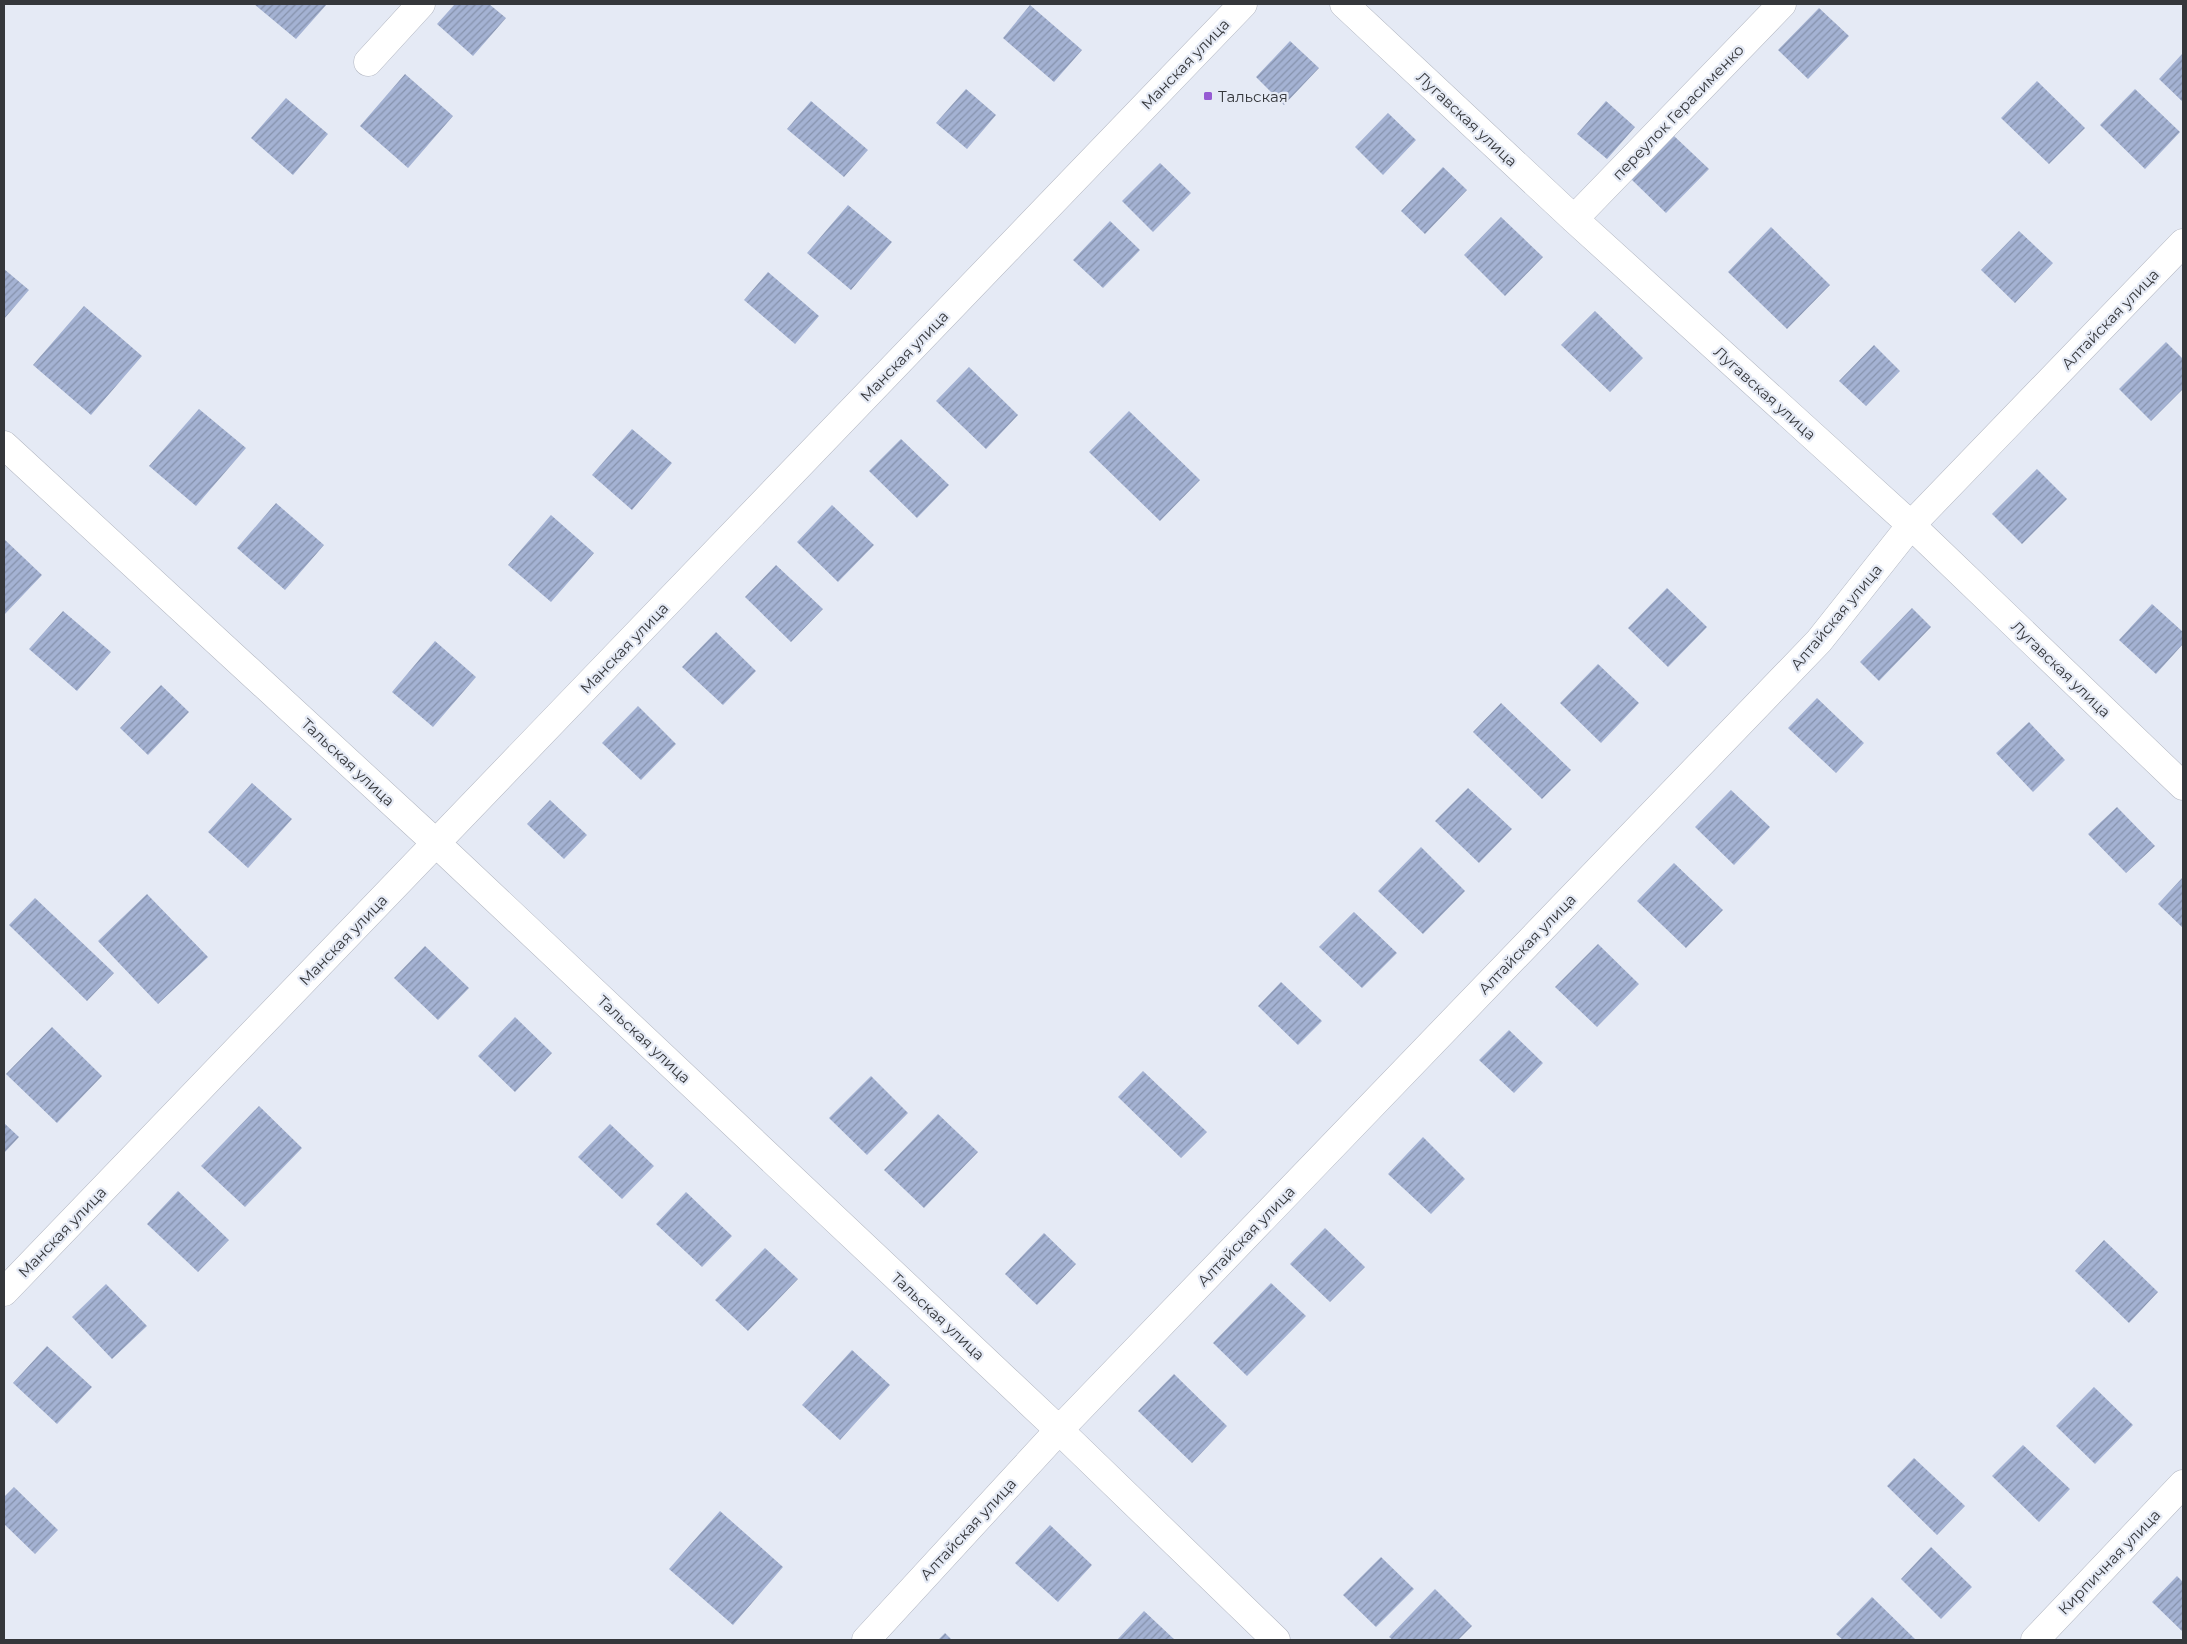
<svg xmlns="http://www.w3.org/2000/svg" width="2187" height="1644" viewBox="0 0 2187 1644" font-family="Montserrat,sans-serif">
<defs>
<pattern id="building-hatch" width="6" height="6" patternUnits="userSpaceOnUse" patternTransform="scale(1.25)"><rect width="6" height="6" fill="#a4b2d3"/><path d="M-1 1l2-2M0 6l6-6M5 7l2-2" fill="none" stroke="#8692ac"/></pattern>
</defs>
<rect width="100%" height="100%" fill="#e5eaf5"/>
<!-- building -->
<path fill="url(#building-hatch)" d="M254,4h73l-31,35z
M455,4h34l17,14 -33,38 -36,-32z
M1030,5l52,45 -28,32 -51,-44z
M1819,8l30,28 -41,43 -30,-29z
M1290,41l29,27 -35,37 -28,-28z
M2183,53v49l-24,-23z
M405,74l48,42 -45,52 -48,-42z
M2037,81l48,47 -36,36 -48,-46z
M966,89l30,26 -29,34 -31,-26z
M2135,89l45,43 -35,37 -45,-44z
M286,98l42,36 -35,41 -42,-37z
M811,101l57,49 -24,27 -57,-48z
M1606,101l29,26 -28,32 -30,-25z
M1388,113l28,27 -33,35 -28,-28z
M1673,135l36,34 -43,44 -35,-34z
M1160,163l31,30 -38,39 -31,-31z
M1443,167l24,23 -42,44 -24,-23z
M848,205l44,37 -41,48 -44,-37z
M1501,217l42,40 -38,39 -41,-41z
M1110,221l30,29 -37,38 -30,-28z
M1771,227l59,58 -43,44 -59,-57z
M2019,231l34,32 -38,40 -34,-33z
M4,269l25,21 -25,29z
M768,272l51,44 -24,28 -51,-44z
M84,306l58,50 -51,59 -58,-50z
M1595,311l48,47 -33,34 -49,-47z
M2166,342l17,17v30l-32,32 -32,-32z
M1874,345l26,26 -34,35 -27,-25z
M969,367l49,48 -32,34 -50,-48z
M199,409l47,39 -50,58 -47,-40z
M1129,411l71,69 -40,41 -71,-69z
M632,429l40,34 -40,47 -40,-35z
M901,439l48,46 -32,33 -48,-47z
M2037,469l30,30 -45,45 -30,-30z
M276,503l48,42 -39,45 -48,-42z
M832,505l42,40 -36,37 -41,-40z
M551,515l43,38 -43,49 -43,-37z
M4,539l38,36 -38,40z
M776,565l47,44 -32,33 -46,-45z
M1667,588l40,39 -39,40 -40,-39z
M2152,604l31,28v12l-27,30 -37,-34z
M1912,608l19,19 -52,54 -19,-19z
M63,611l48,41 -34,39 -48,-42z
M716,632l40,39 -33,34 -41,-38z
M435,641l41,36 -43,50 -41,-35z
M1598,664l41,39 -38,40 -41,-40z
M161,685l28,27 -41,43 -28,-27z
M1817,698l47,45 -28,30 -48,-45z
M1501,703l70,67 -29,29 -69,-67z
M638,706l38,38 -35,36 -39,-37z
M2029,722l36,38 -32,32 -37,-39z
M252,783l40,36 -44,49 -40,-36z
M1468,788l44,41 -33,34 -44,-42z
M1731,790l39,37 -36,38 -39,-38z
M550,800l37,35 -23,24 -37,-35z
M2117,807l38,39 -29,27 -38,-39z
M1421,847l44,44 -42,43 -45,-43z
M1674,863l49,47 -37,38 -49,-47z
M2183,877v51l-25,-24z
M147,894l61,63 -50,47 -60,-63z
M35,898l79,75 -27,28 -78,-76z
M1354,912l43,41 -35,35 -43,-41z
M1598,944l41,40 -42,43 -42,-40z
M425,946l44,42 -31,32 -44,-42z
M1281,982l41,39 -24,24 -40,-39z
M515,1017l37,36 -37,39 -37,-36z
M52,1027l50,49 -45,47 -51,-49z
M1509,1030l34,33 -29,30 -35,-33z
M1143,1071l64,61 -26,26 -63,-61z
M871,1076l37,37 -41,42 -38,-37z
M259,1106l43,42 -57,59 -44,-41z
M938,1114l40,38 -54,56 -40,-38z
M4,1123l15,14 -15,16z
M610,1124l44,42 -32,33 -44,-42z
M1423,1137l42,42 -34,35 -43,-40z
M178,1191l51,49 -31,32 -51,-48z
M686,1192l46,44 -30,31 -46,-43z
M1325,1228l40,39 -35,35 -40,-38z
M1044,1233l32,31 -39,41 -32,-31z
M2104,1240l54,52 -29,31 -54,-52z
M765,1248l33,31 -50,52 -33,-31z
M1271,1283l35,33 -59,60 -34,-33z
M106,1284l41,42 -35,33 -40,-42z
M47,1346l45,41 -35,37 -44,-41z
M852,1350l38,35 -50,55 -38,-35z
M1174,1374l53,52 -35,37 -54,-52z
M2094,1387l39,38 -38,39 -39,-38z
M2023,1445l47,44 -31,33 -47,-46z
M1914,1458l51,48 -28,29 -50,-49z
M14,1487l44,43 -23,24 -31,-30v-27z
M720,1511l63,56 -50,58 -64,-56z
M1050,1525l42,40 -34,37 -43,-39z
M1931,1547l41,40 -31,32 -40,-40z
M1381,1557l33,32 -38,38 -33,-32z
M2177,1576l6,6v50l-31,-30z
M1435,1589l37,37 -14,14h-65l-4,-3z
M1872,1597l44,43h-73l-7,-6z
M1144,1611l31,29h-58z
M945,1633l7,7h-14z"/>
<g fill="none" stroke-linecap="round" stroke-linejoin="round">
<!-- minor casing -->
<g stroke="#b2b6c1" stroke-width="29">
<path id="minor" d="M1344,4l230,215 337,306 272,261
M368,62l53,-58
M1574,219l208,-215
M4,445l432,398 623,587 217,210
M4,1292l1239,-1288
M866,1640l193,-210 760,-789 92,-116 272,-282
M2035,1640l148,-156"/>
</g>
<!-- minor -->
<use href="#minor" stroke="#fff" stroke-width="28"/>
</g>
<!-- markers -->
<rect fill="#965bd3" stroke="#e5eaf5" stroke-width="2" x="1203" y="91" width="10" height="10" rx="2.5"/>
<g text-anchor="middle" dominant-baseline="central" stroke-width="4.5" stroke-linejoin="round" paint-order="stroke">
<!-- street labels -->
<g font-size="15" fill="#35373b" stroke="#e5eaf5">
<text transform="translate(1185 64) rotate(-46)">Манская улица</text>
<text transform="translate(1678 112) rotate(-46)">переулок Герасименко</text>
<text transform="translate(1467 119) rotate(43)">Лугавская улица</text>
<text transform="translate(2110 319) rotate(-46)">Алтайская улица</text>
<text transform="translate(904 356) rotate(-46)">Манская улица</text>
<text transform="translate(1765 393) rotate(42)">Лугавская улица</text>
<text transform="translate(1836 617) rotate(-50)">Алтайская улица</text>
<text transform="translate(624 648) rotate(-46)">Манская улица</text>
<text transform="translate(2061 669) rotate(44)">Лугавская улица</text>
<text transform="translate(348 762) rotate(43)">Тальская улица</text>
<text transform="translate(343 940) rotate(-46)">Манская улица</text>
<text transform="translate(1527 944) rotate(-46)">Алтайская улица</text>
<text transform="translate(644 1039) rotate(43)">Тальская улица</text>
<text transform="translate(62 1232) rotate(-46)">Манская улица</text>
<text transform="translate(1246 1236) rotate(-46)">Алтайская улица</text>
<text transform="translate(938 1316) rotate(43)">Тальская улица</text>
<text transform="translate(968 1529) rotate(-47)">Алтайская улица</text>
<text transform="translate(2109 1562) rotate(-46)">Кирпичная улица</text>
</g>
<!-- poi labels -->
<g font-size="15" fill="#35373b" stroke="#e5eaf5" text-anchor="start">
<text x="1218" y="96">Тальская</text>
</g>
</g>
<!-- border -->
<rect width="2187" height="1644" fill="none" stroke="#35373b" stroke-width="10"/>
</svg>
